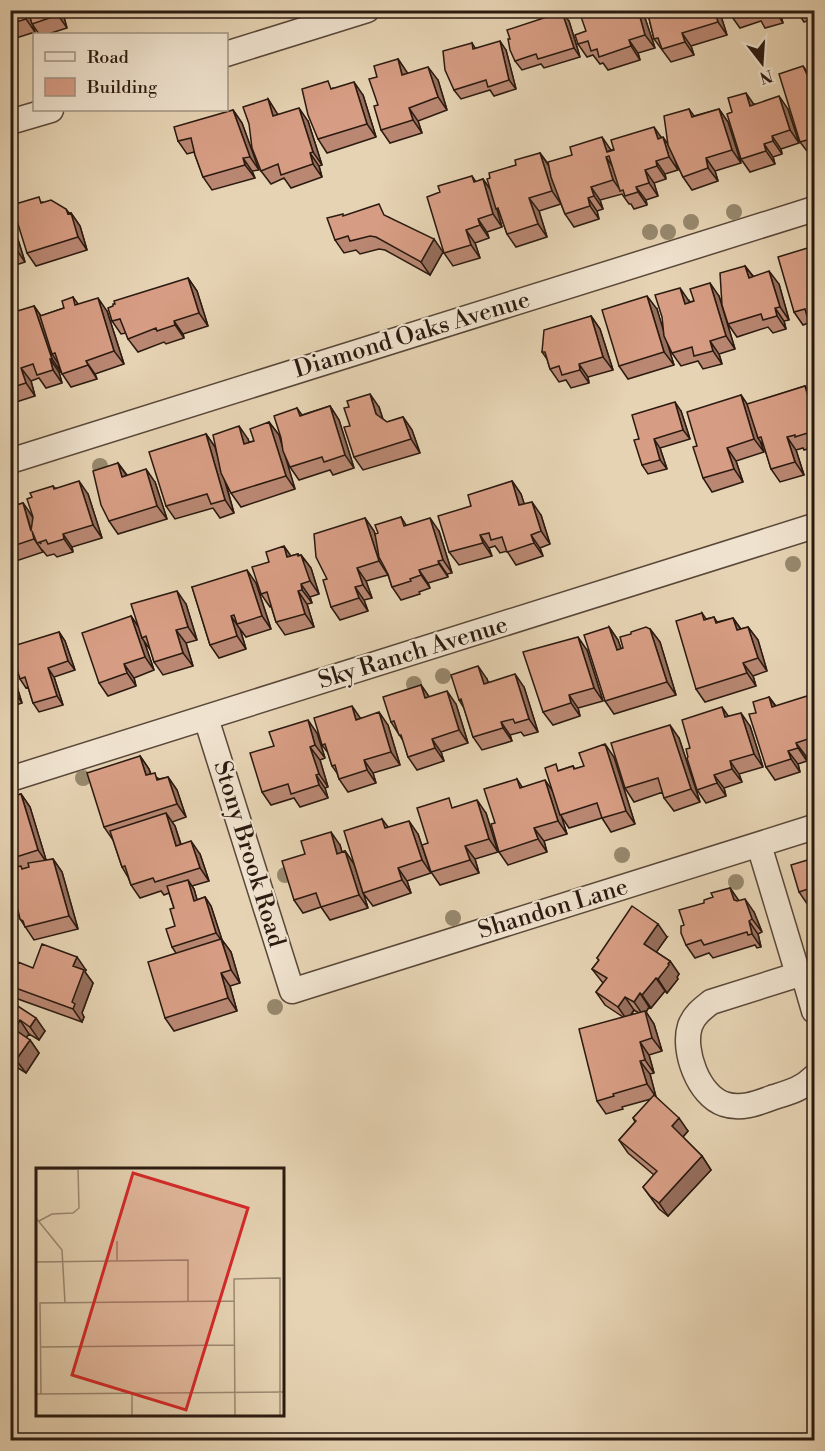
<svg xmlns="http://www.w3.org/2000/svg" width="825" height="1451" viewBox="0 0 825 1451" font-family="'Libre Bodoni',serif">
<rect width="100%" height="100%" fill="#e6d3b3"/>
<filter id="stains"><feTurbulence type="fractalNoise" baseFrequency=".00333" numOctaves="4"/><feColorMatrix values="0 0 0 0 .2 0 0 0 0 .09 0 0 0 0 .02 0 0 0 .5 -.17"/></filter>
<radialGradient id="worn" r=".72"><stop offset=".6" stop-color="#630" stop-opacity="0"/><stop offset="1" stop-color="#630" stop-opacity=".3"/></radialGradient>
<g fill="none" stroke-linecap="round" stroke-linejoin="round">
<!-- minor casing -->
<g stroke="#5a4839" stroke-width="27">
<path id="minor" d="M226,54l141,-44
M10,122l41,-12
M10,461l804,-252
M206,718l86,273 522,-164
M10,779l804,-253
M759,845l39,129
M814,1011l-11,-38 -92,29c-9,7 -17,13 -21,24 -8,25 9,70 34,78 17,6 34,-1 50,-7 16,-5 28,-8 40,-20"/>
</g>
<!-- minor -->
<use href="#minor" stroke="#efe2ce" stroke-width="24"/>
</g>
<!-- trees -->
<g fill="#97886d">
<circle cx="734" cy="212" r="8"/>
<circle cx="691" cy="222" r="8"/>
<circle cx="650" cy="232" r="8"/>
<circle cx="668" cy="232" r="8"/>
<circle cx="100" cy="466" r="8"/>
<circle cx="793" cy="564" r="8"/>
<circle cx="443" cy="676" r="8"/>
<circle cx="414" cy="684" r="8"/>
<circle cx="83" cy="778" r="8"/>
<circle cx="622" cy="855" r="8"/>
<circle cx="285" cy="875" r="8"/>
<circle cx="736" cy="882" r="8"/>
<circle cx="453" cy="918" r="8"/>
<circle cx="275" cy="1007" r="8"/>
</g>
<!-- wall -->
<path fill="#b98772" stroke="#2b1a10" stroke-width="1.5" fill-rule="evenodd" d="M10,10h52l5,18 -19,6h-9l-7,-10 3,8 -25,8z
M99,10h24l-20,6z
M647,10h72l8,25 -36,11 3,9 -23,7 -17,-23z
M725,10h54l4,13 -18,5 -4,-7 -21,7 -10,-14 -2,1z
M796,10h18v8l-10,4z
M614,12l31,6 10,30 -17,5 2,7 -32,10 -5,-7 -3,1 -7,-9 -6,2 -9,-13 8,-13z
M569,21l11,36 -36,11 -3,-4 -19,6 -7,-9z
M472,43l3,5 31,2 10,39 -22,7 -4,-6 -29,9 -7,-9z
M398,59l9,14 31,7 9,30 -29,11 4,12 -32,10 -9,-13 -3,-25 -1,-28z
M812,79l2,3v72l-4,1 -10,-13z
M333,88l30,7 13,42 -49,16 -9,-14z
M268,99l9,15 31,7 14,44 -3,1 3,11 -31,11 -7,-10 -13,6 -10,-13z
M754,104l34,5 11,34 -18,6 1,5 -9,3 2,7 -25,8 -9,-13z
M689,109l5,7 25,-7 9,13 13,41 -26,8 3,10 -26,9 -9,-13 -8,-17 3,10 -13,4 1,5 -12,4 4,13 -12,4 1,5 -13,4 -3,-5h-2l-7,-10 -22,6 3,9 -6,2 2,8 -25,8 -9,-13 -4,-10 -22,7 8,26 -31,10 -9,-13 -7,-20 -3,-4 5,17 -15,5 2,6 -14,5 5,15 -27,8 -9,-13 -4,-61 32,-16 4,6 7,-3 8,12 -1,-13 50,-25 9,12 62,-15 50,-13 7,7z
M233,110l9,13 17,47 -7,1 3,7 -43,12 -9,-13 -9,-25 -7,2 -9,-13z
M42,202l27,11h2l9,13 7,24 -51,16 -9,-13z
M10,214l15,48 -15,5z
M344,216l44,1 55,35 -13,23 -45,-25 -6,-1 -19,5 -4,-4 -12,3 -9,-13z
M814,246v81l-3,-5 -8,3 -9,-13z
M745,266l8,10 26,8 10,36 -5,1 2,8 -13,4 -5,-6 -31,10 -9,-13z
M188,278l9,13 11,35 -25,8 1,4 -18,6 -2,-2 -26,10 -10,-13 -2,-6 -5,1 -9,-13z
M719,296l16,53 -16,5 3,10 -19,5 -5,-8 -17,5 -9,-13 -6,-12 8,24 -46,14 -9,-13 38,-57 6,22 26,-30v1z
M73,297l5,7 29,7 17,53 -29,10 2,5 -26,8 -10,-15h-2l3,11 -16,5 -7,-10 -8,3 4,15 -25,8v-80l7,-2 17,-16 7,10 23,-8z
M591,316l9,13 13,41 -25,7 1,6 -18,5 -5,-8 -7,2 -9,-13 -3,-10 -5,-7z
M814,384v63l-10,3 -1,-2 -7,2 8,25 -24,7 -9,-13 -7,-23 -4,-5 4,11 -28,9 7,21 -31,10 -9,-14 -6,-32 44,-51 6,10 58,-19 7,10z
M330,406l9,14 15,48 -21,7 -3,-5 -31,10 -9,-13 -5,-10 10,32 -54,18 -10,-14 -6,-13 9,33 -14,5 -7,-10 -38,11 -9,-13 40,-72 9,13 2,8 31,-16 1,3 5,-1 15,-19 10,13 3,12 15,-39 5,7z
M379,407l4,12 4,3 16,-5 9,13 8,23 -57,17 -9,-13 -4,-31z
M681,411l9,28 -30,9 7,21 -19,5 -6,-9 -3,-26z
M118,463l9,12 28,7 12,37 -49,15 -9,-13z
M512,481l9,13 3,10 17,11 9,29 -10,4 3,8 -27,9 -9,-14 -7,2 -5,-7 -6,2 3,8 -33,9 -10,-13 22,-46z
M53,486l2,2 33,6 14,44 -30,9 1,5 -16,5 -3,-3 -7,2 -4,-5v1l-33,11v-56l13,-4 9,13 1,3 -1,-22z
M401,517l5,8 33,6 13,42 -5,1 1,3 -20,6 2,5 -11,4 1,2 -19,6 -9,-13 -4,-12 -22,6 6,17 -8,2 4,11 -28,9 -9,-13 -4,-28 38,-61 9,13 2,5 2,-3z
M298,554l1,2 2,-1 10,13 8,26 -9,3 2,6 -5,1 7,23 -29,8 -9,-13 -5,-16 -1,1 -9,-13 30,-38z
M256,583l15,46 -25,8 -6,-8 6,20 -27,9 -9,-13 -18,-58z
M186,604l11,36 -11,3 7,23 -30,9 -9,-13 -3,-11 -7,-10 10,29 -20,8 2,8 -28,10 -9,-13 32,-67 7,11z
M702,613l4,6 8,-2 3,5 16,-4 8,11 7,-2 10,13 9,31 -14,5 3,10 -51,16 -9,-13z
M609,627l9,13 3,9 29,-20 10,13 16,53 -62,19 -9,-13z
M59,632l6,9 10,29 -21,7 9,28 -24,7 -6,-9 -5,-16 -2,1 -6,-9z
M587,650l16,51 -25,7 2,8 -27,9 -10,-13z
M10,665l12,38 -12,4z
M487,679l1,3 36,5 14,45 -14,4 -3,-4 -11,3 2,6 -30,9 -9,-13 -9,-29 -5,-8z
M421,685l8,12 27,7 12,39 -27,9 3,9 -27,9 -9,-13 -4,-15 -13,-20z
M769,697l7,9h38v47l-8,3 1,5 -9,3 2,8 -25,8 -9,-13 -10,-54z
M729,716l21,10 13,41 -24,7 3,8 -18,6 2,8 -20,7 -9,-13 -7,-42z
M361,718l27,7 12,40 -27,8 3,10 -28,9 -9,-13 -2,-6 -5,-7 -4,-13 -6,-8z
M317,733l8,25 -5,2 8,27 -3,1 3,10 -28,9 -6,-9 -23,7 -9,-13z
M679,738l21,64 -26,9 -10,-13 -1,-6 -29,10 -9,-14z
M140,756l9,13 2,5 8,5 9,-2 9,13 9,27 -14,5 3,4 6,18 19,10 9,27 -17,5 2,3 3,11 8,-3 6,9 11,34 9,12 9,31 -10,3 7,25 -63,20 -9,-13 11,-65 -4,-6 3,-21 -1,-18 -5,-15 -5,2 -3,-4 -21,7 -9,-13 -3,-8 -6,-10 -9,-27 -9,-13z
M614,757l21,67 -24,8 -9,-14 -33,10 -8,-12 6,18 -23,7 3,11 -39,13 -9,-13 18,-73 5,8 31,4 7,-21 13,-4 2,3z
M21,794l9,13 16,53 7,-1 9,13 16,57 -44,11 -14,-21 -2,-6 -8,2v-118z
M455,807l31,6 12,39 -23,7 4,14 -39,12 -9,-13 -3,-29z
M382,819l6,8 30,7 13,39 -24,8 4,12 -38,13 -10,-13z
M340,845l2,7 3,-1 9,13 14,44 -38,12 -9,-13 -18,6 -9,-13z
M814,858v45l-6,2 -9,-13z
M730,888l9,13 15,11 8,20 -4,2 3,13 -4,1 -2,-3 -42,13 -4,-5 -14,5 -9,-13 -2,-20 20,-22z
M667,937l-11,15 14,9 9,13 -2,3 1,2 -11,14 -2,-2 -14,17 -2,-1 -3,5 8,12 8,27 -13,4 5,18 -4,1 6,23 32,34 -5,6 19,19 9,14 -43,46 -9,-7 -16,-22 11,-12 -26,-22 -9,-13 16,-18 -2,-4 18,-19 -29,8 1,2 -17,5 -9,-13 26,-84 -18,-12 -9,-13 7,-9 -11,-14 7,-9 -2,-2zM634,1010l5,3 -8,2z
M33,968l53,2 -1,2 8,11 -11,30 2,4 -2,5 -64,-23 -8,-11v-6z
M10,1001l35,30 -6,9 -10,-6 -3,4 4,2 9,13 -13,20 -16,-10z"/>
<!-- shaded-wall -->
<path fill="#966e5c" stroke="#2b1a10" stroke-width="1.5" d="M23,10h5l7,22 -9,-13z
M57,10h5l5,18 -9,-13z
M638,10h2l5,8 10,30 -10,-13z
M714,10h5l8,25 -9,-13z
M775,10h4l4,13z
M562,12l7,9 11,36 -6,-9z
M682,33l9,13 3,9 -9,-13z
M629,40l9,13 2,7 -9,-14z
M500,41l6,9 10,39 -7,-9z
M398,59l9,13 4,16 -9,-13z
M803,66l9,13 2,4h-3z
M428,67l10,13 9,30 -9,-13z
M354,82l9,13 13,42 -9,-13z
M746,93l9,13h-5z
M779,96l9,13 11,34 -9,-13z
M268,99l9,14 5,16 -9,-13z
M299,108l9,13 14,44 -9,-13z
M409,108l9,13 4,12 -9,-13z
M719,109l9,13 13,41 -9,-13z
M233,110l9,13 17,47 -9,-13z
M654,127l9,13 -5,-1z
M772,136l9,13 1,5 -9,-13z
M602,137l9,13 -4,2z
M663,137l9,13 6,20 -9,-13z
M764,144l9,13 2,7 -9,-13z
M310,153l9,13 3,11 -9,-13z
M540,153l9,13 12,38 -9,-13z
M606,157l9,13 6,21 -8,-11z
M243,158l9,13 3,7 -10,-13z
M706,158l9,13 3,10 -10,-13z
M656,161l9,13 1,5 -9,-13z
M645,170l9,13 4,13 -9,-13z
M483,179l9,13 10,35 -9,-13z
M591,187l9,13 3,9 -9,-13z
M636,187l10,13 1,5 -9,-13z
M529,198l10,13 8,26 -9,-13z
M588,198l9,13 2,8 -9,-13z
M66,209l6,8 -1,-4 9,13 7,24 -9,-13z
M10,214l15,48 -9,-13 -6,-18z
M478,219l9,13 2,6 -9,-13z
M466,230l9,13 5,15 -9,-13z
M434,239l9,13 -13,23 -9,-13z
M745,266l10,13 -6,-1z
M769,271l10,13 10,36 -9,-13z
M188,278l9,13 11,35 -9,-13z
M710,283l9,13 16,53 -9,-13z
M680,288l9,13 5,16 -9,-13z
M647,296l10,13 17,56 -10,-13z
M98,298l9,13 17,53 -10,-13z
M34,306l9,13 9,35 6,9 3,9 -9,-13z
M775,308l9,13 2,8 -9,-13z
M591,316l9,13 13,41 -10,-13z
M174,321l9,13 1,4 -9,-13z
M710,341l9,13 3,10 -9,-13z
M50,359l9,13 3,11 -9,-13z
M86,361l9,13 2,5 -9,-14z
M579,364l9,13 1,6 -9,-13z
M21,368l10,13 4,15 -9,-13z
M805,386l9,13v17z
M370,394l9,13 6,20 -9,-13z
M741,395l9,13 8,30 2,3 4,11 -10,-13z
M675,402l6,9 9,28 -7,-9z
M330,406l9,14 15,48 -9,-13z
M403,417l9,13 8,23 -9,-14z
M269,422l10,13 16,54 -9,-13z
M239,426l9,13 5,18 -9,-13z
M206,434l9,13 19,66 -9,-13z
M787,437l9,13 8,25 -9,-13z
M654,439l6,9 7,21 -7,-9z
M727,448l9,13 7,21 -9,-13z
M118,463l9,13 -5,1z
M146,469l9,13 12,37 -10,-13z
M79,481l9,13 14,44 -9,-13z
M512,481l9,13 8,24 -10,-13z
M532,502l9,13 9,29 -9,-13z
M23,503l9,13 9,28 -2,-2 -2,1 6,9 -9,-13z
M365,518l9,13 14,44 -9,-14z
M430,518l9,13 13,42 -9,-13z
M63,534l9,13 1,5 -9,-13z
M480,535l9,13 3,8 -9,-13z
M531,535l9,13 3,8 -9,-13z
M284,546l9,13 -6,-2z
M298,554l6,8 -3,-7 10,13 8,26 -9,-13z
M438,561l9,13 1,3 -9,-13z
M357,568l9,13 6,17 -9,-13z
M247,570l9,13 15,46 -9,-13z
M419,570l9,13 2,5 -9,-13z
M301,584l9,13 2,6 -10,-13z
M355,587l9,13 4,11 -9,-13z
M177,591l9,13 11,36 -9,-13z
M298,591l9,13 7,23 -9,-13z
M131,616l9,13 2,9 2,3 10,29 -9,-13z
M231,616l9,13 6,20 -9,-13z
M733,618l9,13 -5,-1z
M609,627l9,13 8,23 -9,-13z
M748,627l10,13 9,31 -9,-13z
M650,629l10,13 16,53 -9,-13z
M176,630l10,13 7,23 -10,-13z
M59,632l6,9 10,29 -7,-9z
M578,637l9,13 16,51 -9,-13z
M743,663l10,13 3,10 -9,-13z
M124,664l10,14 2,8 -9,-13z
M10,665l12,38 -6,-9 -6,-18z
M478,666l9,13 6,18 -9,-13z
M48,668l6,9 9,28 -6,-9z
M515,674l9,13 14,45 -9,-13z
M421,685l9,13h-5z
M447,691l9,13 12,39 -9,-13z
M569,695l9,13 2,8 -9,-13z
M807,696l7,10v12z
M769,697l9,13 -6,-3z
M352,706l9,13 -5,1z
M722,707l9,13 -6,-3z
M379,712l9,13 12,40 -9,-13z
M741,713l9,13 13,41 -9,-13z
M308,720l9,13 8,25 -10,-13z
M501,722l9,13 2,6 -9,-13z
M670,725l9,13 21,64 -9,-13z
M432,739l9,13 3,9 -9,-13z
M796,743l10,13 1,5 -9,-13z
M605,744l9,13 21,67 -9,-13z
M310,747l10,13 8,27 -9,-13z
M788,751l10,13 2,8 -9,-13z
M140,756l9,13 6,19 -9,-13z
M364,760l9,13 3,10 -9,-13z
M730,761l9,13 3,8 -10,-13z
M316,775l9,13 3,10 -9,-13z
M714,775l10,13 2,8 -9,-13z
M168,777l9,13 9,27 -9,-13z
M545,780l9,13 13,41 -9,-13z
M21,794l9,13 17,56 -9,-13z
M477,800l9,13 12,39 -9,-13z
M166,813l9,13 10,33 -9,-13z
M409,821l9,13 13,39 -9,-13z
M534,828l10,13 3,11 -9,-13z
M331,832l9,13 6,22 -9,-13z
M191,841l9,13 9,27 -9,-13z
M465,846l10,13 4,14 -9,-13z
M345,851l9,13 14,44 -9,-13z
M53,859l9,13 16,57 -9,-13z
M398,868l9,13 4,12 -9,-13z
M188,880l6,9 6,21 -6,-9z
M730,888l9,13 4,12 -9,-13z
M205,897l6,9 11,34 9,12 9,31 -9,-13 -9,-29 -6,-8z
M745,899l9,13 8,20 -10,-13z
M749,921l9,13 3,13 -9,-13z
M658,924l9,13 -14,20 -9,-13z
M77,957l9,13 -1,2 8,11 -11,30 2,4 -2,5 -9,-13 -1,-7 1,-36z
M670,961l9,13 -2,3 1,2 -11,14 -9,-14z
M221,973l9,13 7,25 -9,-13z
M656,978l9,13 -14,17 -9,-13z
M640,993l9,14 -3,5 8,12 8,27 -10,-13 -9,-23 -9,-13z
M625,997l9,13 -7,10 -9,-13z
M36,1018l9,13 -6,9 -9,-13z
M20,1020l9,14 -6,8 -9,-13z
M30,1040l9,13 -13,20 -10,-13z
M640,1042l9,13 5,18 -9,-13z
M640,1061l10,13 6,23 -9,-13z
M679,1118l9,13 -7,8 -9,-13z
M702,1156l9,14 -43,46 -9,-13z"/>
<!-- building -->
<path fill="#d79d84" stroke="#2b1a10" stroke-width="1.5" d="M10,10h13l3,9 -16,5z
M28,10h29l1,5 -26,9z
M609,10l1,3 9,-3h19l7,25 -16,5 2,6 -32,11 -2,-8 -6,2 -3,-10 -10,3 -3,-9 11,-4 -7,-20z
M647,10h67l4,12 -36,11 3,9 -23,7 -4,-11 -4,1z
M729,10h16l-15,5z
M755,10h16l-15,5z
M562,12l12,36 -36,11 -2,-5 -21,7 -5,-11 -2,-11h2l-3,-9z
M500,41l9,39 -21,7 -2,-7 -32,10 -9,-20 -2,-19 29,-8 1,6z
M398,59l4,16 26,-8 10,30 -29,11 4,12 -32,10 -7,-24 4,-1 -9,-26 8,-2 -3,-11z
M803,66l8,17 3,-1v51h-2l2,5 -14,4 -21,-68z
M328,81l3,8 23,-7 13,42 -49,15 -10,-24 -6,-26z
M746,93l4,13 29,-10 11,34 -18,6 1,5 -9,3 2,7 -25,8 -14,-45 5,-2 -4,-14z
M268,99l5,17 26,-8 14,44 -3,1 3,11 -32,11 -3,-11 -17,7 -9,-23 -3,-24 -6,-17z
M689,109l3,8 27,-8 13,41 -26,8 2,10 -25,9 -15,-32 -4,-29z
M233,110l17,47 -7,1 2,7 -42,12 -8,-22 -4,-17 -13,3 -4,-14z
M654,127l4,12 5,-2 6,20 -13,4 1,5 -12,4 4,13 -13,4 2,5 -13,4 -2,-6 -3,1 -11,-35 -3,1 7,23 -22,7 3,9 -6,2 2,8 -25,8 -14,-37 -3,-15 24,-7 -2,-8 32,-10 5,15 7,-2 -3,-10z
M540,153l12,38 -23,7 9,26 -31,10 -9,-26 -2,1 -9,-30 3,-1 -1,-5 27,-8 -1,-5z
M472,176l2,6 9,-3 10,35 -15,5 2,6 -14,5 5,15 -27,8 -17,-56 13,-5 -2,-6z
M39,197l2,6 10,-3 15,9 2,5 3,-1 7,24 -51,16 -15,-48z
M379,204l5,11 50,24 -13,23 -45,-25 -6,-1 -20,5 -2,-5 -13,4 -8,-22 16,-4v2z
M10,231l6,18 -6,2z
M814,246v68l-7,2 -2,-7 -11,3 -16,-55z
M745,266l4,12 20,-7 11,36 -5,1 2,8 -14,4 -2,-6 -33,10 -6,-19 -2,-32z
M188,278l11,35 -25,8 1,4 -18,6 -1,-3 -28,11 -8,-20 -8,2 -4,-13 5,-2v-2h2l-1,-3z
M710,283l16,53 -16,5 3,10 -19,5 -2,-9 -20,6 -8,-17 -2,-19 -7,-22 25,-7 5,16 9,-3 -4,-12z
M647,296l17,56 -45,14 -17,-56z
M73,297l2,8 23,-7 16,53 -28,10 2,4 -26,9 -7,-21 -3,1 -12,-38 24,-8 -2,-7z
M34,306l18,53h-2l3,11 -16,5 -4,-11 -12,4 5,15 -16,5v-64l7,-2 -3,-10z
M591,316l12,41 -24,7 1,6 -18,5 -3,-9 -9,3 -5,-17h-3l2,-22z
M814,384v20l-5,-19z
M805,386l9,30v15l-19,6v-2l-8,2 8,25 -24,7 -10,-32 -3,1 -11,-34z
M370,394l6,20 11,8 16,-5 8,22 -57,18 -10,-30 6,-1 -6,-18 5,-1 -2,-6z
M741,395l13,44 -27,9 7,21 -31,9 -10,-31 4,-1 -10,-34z
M675,402l8,28 -29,9 6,21 -18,5 -8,-25 5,-1 -7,-24z
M330,406l15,49 -21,7 -2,-5 -32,10 -7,-16 -2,-13 -7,-22 23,-8 3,8z
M269,422l17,54 -55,17 -10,-20 -8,-38 26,-9 5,18 10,-3 -4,-12z
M206,434l19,66 -14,4 -4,-10 -41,12 -17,-54z
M118,463l4,14 24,-8 11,37 -48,15 -8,-16 -8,-34z
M79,481l14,44 -30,9 1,5 -16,5 -2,-4 -9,3 -5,-12 2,8 -24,8v-40l13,-4 8,28 2,-14 -6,-18 5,-2 -2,-4 23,-7 1,3z
M512,481l7,24 13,-3 9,29 -10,4 3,8 -27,9 -5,-15 -11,3 -2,-7 -9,2 3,8 -34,9 -11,-36 33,-10 -3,-11z
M401,517l3,9 26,-8 13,42 -5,1 1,3 -20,6 2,5 -11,4 1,2 -19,6 -4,-13 -9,-17 -4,-23 3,-1 -3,-8z
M365,518l14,43 -22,7 6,17 -8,2 4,11 -28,9 -8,-27 4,-1 -11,-22 -2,-23z
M284,546l3,11 11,-3v2l3,-1 9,26 -9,3 1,6 -4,1 7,23 -29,8 -9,-30 -6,2 -9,-27 17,-5 -3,-10z
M247,570l15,46 -25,8 -3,-9 -3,1 6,20 -27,9 -18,-58z
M177,591l11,36 -12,3 7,23 -29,9 -8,-26 -4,2 -11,-34z
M702,613l2,7 10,-3 2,6 17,-5 4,12 11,-3 10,31 -15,5 4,10 -51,16 -20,-68z
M131,616l14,41 -21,7 3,9 -28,10 -17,-50z
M609,627l8,23 6,-2 -3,-11 11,-3v-2l15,-5 4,2 17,53 -62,19 -21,-66z
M59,632l9,29 -20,7 9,28 -24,7 -8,-26 -5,2 -10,-32z
M578,637l16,51 -25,7 2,8 -28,9 -20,-60z
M478,666l6,18 31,-10 14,45 -14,4 -2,-4 -12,3 2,6 -30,9 -12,-38 -2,1 -8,-25z
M10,676l6,18 -6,2z
M421,685l4,13 22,-7 12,39 -27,9 3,9 -27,9 -7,-22h-2l-5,-14 -3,1 -8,-25z
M807,696l7,22v19l-18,6 2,5 -10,3 3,8 -25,8 -17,-53 7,-1 -3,-11 16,-5 3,10z
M352,706l4,14 23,-8 12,40 -27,8 3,10 -28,9 -4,-14 -3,1 -7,-22 -3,1 -8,-27z
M722,707l3,10 16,-4 13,41 -24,7 2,8 -18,6 3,8 -20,7 -10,-32 1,-1 -2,-8 4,-1 -8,-28z
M308,720l7,25 -5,2 9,27 -3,1 3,10 -28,9 -3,-10 -26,8 -12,-39 24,-7 -5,-14z
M670,725l21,64 -27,9 -6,-20 -33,10 -14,-45z
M605,744l21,67 -24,7 -5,-15 -37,12 -15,-47 11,-4 2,7 15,-5 1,3 10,-3 -5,-13z
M140,756l6,19 9,-2 2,7 11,-3 9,27 -73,23 -17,-54z
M517,779l3,9 25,-8 13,41 -24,7 4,11 -39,13 -8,-28 4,-1 -11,-34z
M21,794l17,56 -28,9v-62z
M449,798l3,10 25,-8 12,39 -24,7 5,14 -39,12 -9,-27 6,-2 -11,-35z
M166,813l10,33 15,-5 9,27 -45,14 -2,-4 -22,7 -6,-19 -3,1 -12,-36z
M382,819l3,9 24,-7 13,39 -24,8 4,12 -39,13 -19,-62z
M331,832l6,22 8,-3 14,44 -38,12 -5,-14 -22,7 -12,-39 23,-7 -4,-13z
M814,858v29l-15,5 -8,-27z
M53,859l16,57 -44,11 -2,-6 -3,-2 -5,-21 -5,1v-31l11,-2 1,3 7,-2 -1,-4z
M188,880l6,21 11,-4 11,36 -44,14 -6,-18 9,-3 -5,-17 4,-1 -7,-22z
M730,888l4,12 3,1 8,-2 7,20 -3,2 3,13 -4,1 -1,-3 -43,13 -3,-5 -15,5 -5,-12v-7l3,-1 -5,-15 25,-7v-3l9,-3 -2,-4z
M632,906l26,18 -14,20 26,17 -2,3 1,1 -11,14 -2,-1 -14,17 -2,-2 -6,9 -9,-5 -7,10 -22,-15 11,-14 -15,-9 7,-9 -2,-2z
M221,939l10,31 -10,3 7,25 -63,20 -17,-56z
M42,944l35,13 -4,9 11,4 -12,32 3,2 -2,5 -63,-23v-4l8,-20 15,6z
M10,1001l26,17 -6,9 -10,-7 -6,9 16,11 -14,20 -6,-4z
M645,1011l7,27 -12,4 5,18 -5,1 7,23 -34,10 1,2 -17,5 -18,-72z
M654,1095l25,23 -7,8 30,30 -43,47 -9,-7 -7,-9 14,-16 -38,-31 17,-19 -3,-3z"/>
<g text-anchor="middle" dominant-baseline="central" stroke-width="4.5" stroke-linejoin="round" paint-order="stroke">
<!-- street labels -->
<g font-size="24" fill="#2b1a10" stroke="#efe2ce">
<text transform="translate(412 335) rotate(-17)">Diamond Oaks Avenue</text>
<text transform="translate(413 653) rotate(-17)">Sky Ranch Avenue</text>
<text transform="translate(249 854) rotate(73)">Stony Brook Road</text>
<text transform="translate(553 909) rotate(-17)">Shandon Lane</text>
</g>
</g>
<!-- overview -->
<g transform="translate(36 1168)">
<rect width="248" height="248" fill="#e6d3b3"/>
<path fill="none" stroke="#9b8972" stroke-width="1.5" d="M0,1h41M0,50l26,32 3,53M3,53l13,-7 21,-1 6,-5 -1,-40M81,73v19M0,94l152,-2v42M5,179l194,-2M96,225v22M0,226l248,-2M5,226l-1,-91 194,-2M199,247l-1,-136 46,-1v137"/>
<path fill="#d62828" fill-opacity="0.15" stroke="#d62828" stroke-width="3" d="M97,5l115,35 -62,202 -114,-35z"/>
<rect width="248" height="248" fill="none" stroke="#2b1a10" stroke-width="3"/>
</g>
<!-- margin -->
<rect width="825" height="1451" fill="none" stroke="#e6d3b3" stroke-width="36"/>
<rect x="12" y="12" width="801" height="1427" fill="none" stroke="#2b1a10" stroke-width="3"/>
<rect x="18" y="18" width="789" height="1415" fill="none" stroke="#2b1a10" stroke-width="1.5"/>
<!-- legend -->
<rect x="33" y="33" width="195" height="78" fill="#efe2ce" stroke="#a19282" stroke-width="1.5"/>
<rect x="45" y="52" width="30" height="9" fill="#efe2ce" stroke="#a19282" stroke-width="1.5"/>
<text x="87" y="63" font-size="18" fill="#2b1a10">Road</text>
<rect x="45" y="78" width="30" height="18" fill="#d79d84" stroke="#a19282" stroke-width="1.5"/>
<text x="87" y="93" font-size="18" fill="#2b1a10">Building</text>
<!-- north arrow -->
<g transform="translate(762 63) rotate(163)" stroke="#efe2ce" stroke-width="4.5" paint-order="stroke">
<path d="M0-4.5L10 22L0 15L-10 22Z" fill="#2b1a10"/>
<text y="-9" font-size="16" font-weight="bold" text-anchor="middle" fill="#2b1a10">N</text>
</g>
<rect width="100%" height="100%" filter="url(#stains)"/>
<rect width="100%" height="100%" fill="url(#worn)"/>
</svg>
